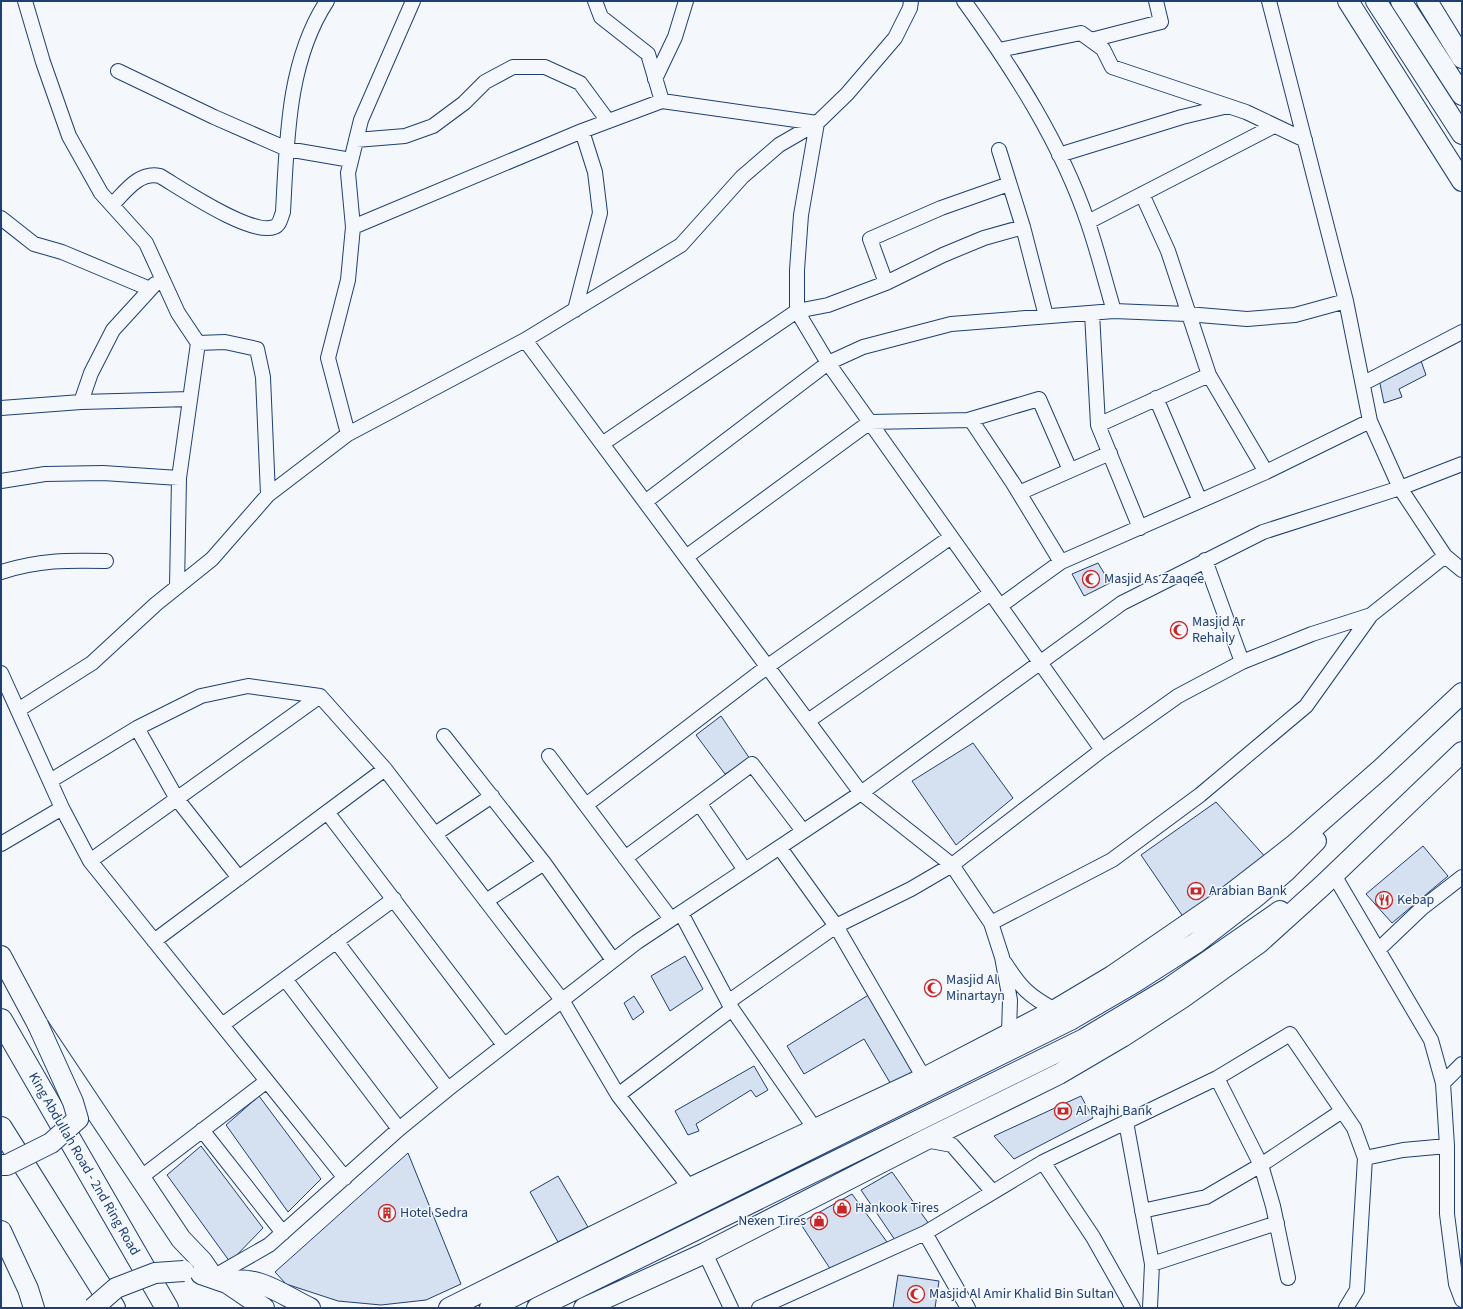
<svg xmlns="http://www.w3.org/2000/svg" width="1463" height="1309" viewBox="0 0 1463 1309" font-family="'Source Sans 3',sans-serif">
<rect width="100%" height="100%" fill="#f4f7fb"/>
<!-- building -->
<path fill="#d5e0f0" stroke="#1d3f73" d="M1420,358l6,17 -27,14 3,8 -18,6 -5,-24z
M1098,563l12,20 -26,13 -12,-22z
M721,716l29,43 -25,15 -29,-39z
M973,743l40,55 -57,47 -44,-64z
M1216,802l52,58 -82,61 -45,-66z
M1423,846l25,30 -56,47 -26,-29z
M685,956l18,33 -33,22 -19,-35z
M870,994l47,78 -25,14 -28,-47 -60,35 -17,-28z
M634,996l10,16 -11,8 -9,-17z
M754,1066l14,24 -12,7 -5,-7 -55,34 3,7 -11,4 -13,-24z
M259,1096l62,83 -33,33 -62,-87z
M1081,1096l12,22 -79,41 -20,-23z
M201,1146l62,82 -33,34 -63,-87z
M408,1153l53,131 -35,16 -45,5 -43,-4 -52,-17 -11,-12z
M892,1172l37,52 -34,16 -34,-50z
M558,1176l30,51 -30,15 -28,-50z
M852,1194l35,48 -56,28 -31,-47z
M898,1275l41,6 -4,27h-42z"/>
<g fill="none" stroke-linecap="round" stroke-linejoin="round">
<!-- street casing -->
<g stroke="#1d3f73" stroke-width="16">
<path id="street" d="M25,1l18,61 26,74 32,57 45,50 32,70 20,30
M595,1l6,16 47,37 14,47
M911,1l-1,7 -15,30 -48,56 -30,29 -16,92 -4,55v41l31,52 274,387
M964,1c49,68 97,142 124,222 10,29 17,58 26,88
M1269,1l77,300 24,120 30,67 45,68 17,14
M1091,40l70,-18 -5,-21
M999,50l82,-17 22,16 9,18 134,45 59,28
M118,71l96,46 73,32 64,11
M655,79l20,-42 11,-36
M356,140l49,-4 28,-10 31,-23 21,-21 28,-15h32l35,16 28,38
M999,150l24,77 23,89
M1059,155l123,-38 46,-11
M1142,194l26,57 41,124 57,97
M112,205c13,-13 27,-34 48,-29 22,13 91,60 114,51 6,-2 7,-10 9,-15 4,-71 4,-150 44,-211
M1,218l33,26 28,8 88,37
M1088,222l186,-96
M353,227l229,-96 80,-30 155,22
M886,283l-16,-44 71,-31 68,-24
M575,310l25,-97 -5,-41 -13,-41
M1092,313l6,112 42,103
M525,340l336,453 91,72 39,58 11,34 8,43 -1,33
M1364,383l98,-51
M1156,398l44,103
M81,402l10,-29 22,-43 42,-46
M1,408l80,-6 109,-3
M968,420l71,-21 31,71
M1098,425l111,-50
M348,434l-20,-76 20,-78 5,-53 -5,-54 13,-53 52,-119
M602,444l195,-133 31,-6 58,-22 57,-28 41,-17 39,-11
M1,481l44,-7 58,-1 76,5
M1019,493l91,-40
M645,502l183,-139 35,-16 88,-23 163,-13 73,3 60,5 48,-4 51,-14
M686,557l184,-135 101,-2 42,63 48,79
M1205,560l37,102
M1,572c38,-12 66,-12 105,-11
M177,587l2,-109 19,-135 27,-1 32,7 6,28 5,118
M1000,606l61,-44 205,-90 104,-51
M1,673l61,135 28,53 255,317
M18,710l74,-47 64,-59 56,-45 56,-64 80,-61 177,-94 156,-95 61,-68 37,-32 38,-22
M808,721l183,-128
M137,728l40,71 62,79
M444,736l100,127
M549,756l122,163
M50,781l87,-53 64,-32 47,-10 72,10
M699,803l46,67
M586,805l182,-139 183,-129
M327,812l177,233
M435,834l57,-38
M1,844l61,-36
M780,848l56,78 75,-37 41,-24 150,-115 76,-54 64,-34 70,-28 59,-19
M625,858l127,-94 51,67
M90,861l230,-165 65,73 177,231 56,95 72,93
M1334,875l97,165 12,43 4,63v68l9,70 6,16
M486,901l58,-38 69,97
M681,913l51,96 83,120
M991,923l121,-63 88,-65 106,-89 65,-91 74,-59
M154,941l231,-172
M336,941l112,148
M1379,949l43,-41 40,-31
M1005,963c16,25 24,33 50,47
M285,979l114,150
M728,1002l108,-76 88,152
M222,1025l172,-126
M1217,1078l44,87 12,41 15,72
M1443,1083l19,-19
M618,1095l114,-86
M1126,1122l26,142 -2,44
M202,1130l81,103
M925,1140l27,5 40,46
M1365,1158l38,-8 44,-4
M1043,1162l50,75 40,71
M140,1178l127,-97
M1142,1211l64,-14 55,-32 81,-54
M925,1233l43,75
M705,1253l26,55
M1152,1264l125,-41
M213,1277l56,-32 130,-116 49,-40 189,-147 224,-149 261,-190 141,-71 137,-44 62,-24
M759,1308l166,-75 118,-71 174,-84 73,-44 64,94 11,30 -8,132 -11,18"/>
</g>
<!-- secondary casing -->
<g stroke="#1d3f73" stroke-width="22">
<path id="secondary" d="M1348,1l114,180
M1376,1l86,133
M1401,1l61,94
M1427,1l35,57
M1,956l37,69 143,214 21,22 11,16
M1,1231l27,58 6,19
M201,1274l26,9 37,25
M227,1283c29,-10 57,13 83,25
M449,1308l241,-120 234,-110 131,-68 57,-34 115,-79 67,-52 87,-76 81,-76
M490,1308l580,-288 65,-38 61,-39 62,-48 27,-23 31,-31
M537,1308l547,-269 85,-51 111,-77
M584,1308l121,-55 220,-113 134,-66 63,-37 60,-39 77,-55 63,-57 140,-134"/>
</g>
<!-- highway casing -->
<g stroke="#1d3f73" stroke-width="24">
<path id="highway" d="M1,1020l166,288
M1,1128l113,180"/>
</g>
<!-- street -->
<use href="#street" stroke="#f4f7fb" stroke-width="14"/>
<!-- secondary -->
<use href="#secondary" stroke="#f4f7fb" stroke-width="20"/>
<!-- highway -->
<use href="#highway" stroke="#f4f7fb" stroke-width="22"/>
<!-- secondary-bridge casing -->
<g stroke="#1d3f73" stroke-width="22" stroke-linecap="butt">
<path id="secondary-bridge" d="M1,1165h6l44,-22 27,-24 -5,-17 -35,-77
M93,1308l23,-20 39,-15 29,-2"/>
</g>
<!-- secondary-bridge -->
<use href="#secondary-bridge" stroke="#f4f7fb" stroke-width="20"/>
</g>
<!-- icons -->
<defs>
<g id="mosque-ring" transform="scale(0.9)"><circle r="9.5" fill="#f4f7fb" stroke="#c62828" stroke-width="1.5"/><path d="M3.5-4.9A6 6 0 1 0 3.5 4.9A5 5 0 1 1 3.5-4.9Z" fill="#c62828"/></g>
<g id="bank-ring" transform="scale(0.9)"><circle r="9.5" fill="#f4f7fb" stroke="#c62828" stroke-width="1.5"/><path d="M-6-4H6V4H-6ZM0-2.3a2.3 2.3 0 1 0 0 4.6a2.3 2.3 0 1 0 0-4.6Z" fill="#c62828"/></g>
<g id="restaurant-ring" transform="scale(0.9)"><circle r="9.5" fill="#f4f7fb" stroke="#c62828" stroke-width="1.5"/><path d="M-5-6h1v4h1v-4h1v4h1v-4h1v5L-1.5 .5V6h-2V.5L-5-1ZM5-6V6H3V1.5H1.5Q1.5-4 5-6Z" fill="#c62828"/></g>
<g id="shop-ring" transform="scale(0.9)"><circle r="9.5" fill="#f4f7fb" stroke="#c62828" stroke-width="1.5"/><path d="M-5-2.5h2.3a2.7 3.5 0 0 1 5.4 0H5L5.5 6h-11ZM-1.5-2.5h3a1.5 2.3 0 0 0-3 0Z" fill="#c62828"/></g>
<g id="building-ring" transform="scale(0.9)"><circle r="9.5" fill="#f4f7fb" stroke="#c62828" stroke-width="1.5"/><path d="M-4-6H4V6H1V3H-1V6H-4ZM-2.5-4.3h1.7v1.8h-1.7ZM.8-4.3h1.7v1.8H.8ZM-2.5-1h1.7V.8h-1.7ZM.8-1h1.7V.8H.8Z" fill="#c62828"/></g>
</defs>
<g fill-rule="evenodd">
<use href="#mosque-ring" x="1091" y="579"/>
<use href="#mosque-ring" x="1179" y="630"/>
<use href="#bank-ring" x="1196" y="891"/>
<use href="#restaurant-ring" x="1384" y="900"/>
<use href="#mosque-ring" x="933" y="988"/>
<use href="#bank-ring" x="1063" y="1111"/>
<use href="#shop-ring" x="842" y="1208"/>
<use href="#building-ring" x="387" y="1213"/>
<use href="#shop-ring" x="819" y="1221"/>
<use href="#mosque-ring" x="916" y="1294"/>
</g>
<g text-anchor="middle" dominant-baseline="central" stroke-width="3" stroke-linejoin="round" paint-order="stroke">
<!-- poi labels -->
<g font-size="14" fill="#1d3f73" stroke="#f4f7fb" text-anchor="start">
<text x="1104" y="579">Masjid As Zaaqee</text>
<text x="1192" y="622">Masjid Ar<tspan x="1192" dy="16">Rehaily</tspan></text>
<text x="1209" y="891">Arabian Bank</text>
<text x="1397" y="900">Kebap</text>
<text x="946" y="980">Masjid Al<tspan x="946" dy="16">Minartayn</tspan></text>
<text x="1076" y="1111">Al Rajhi Bank</text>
<text x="855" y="1208">Hankook Tires</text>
<text x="400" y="1213">Hotel Sedra</text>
<text x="806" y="1221" text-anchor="end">Nexen Tires</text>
<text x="929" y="1294">Masjid Al Amir Khalid Bin Sultan</text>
</g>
<!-- street labels -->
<g font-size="14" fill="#1d3f73" stroke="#f4f7fb">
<text transform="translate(84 1164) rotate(60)">King Abdullah Road - 2nd Ring Road</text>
</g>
</g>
<!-- border -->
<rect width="1463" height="1309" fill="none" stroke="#1d3f73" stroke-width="4"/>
</svg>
